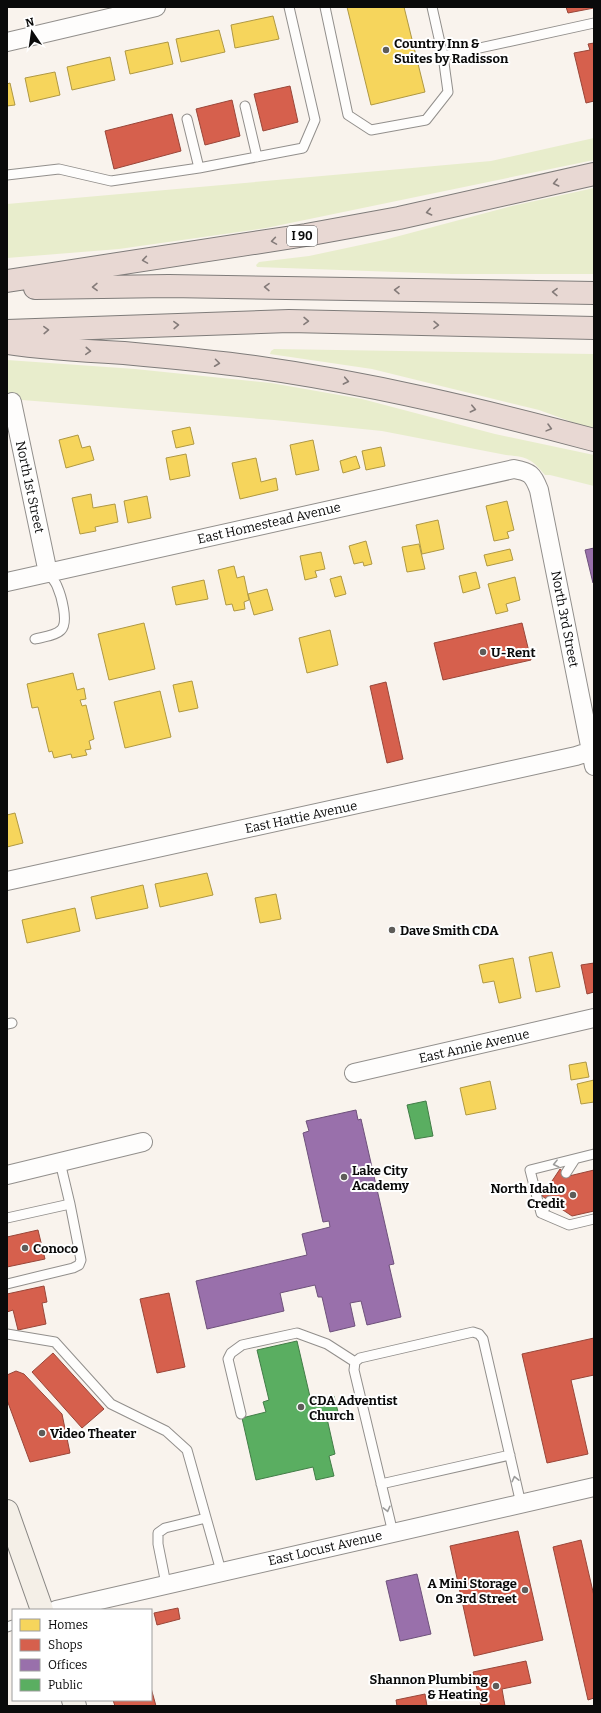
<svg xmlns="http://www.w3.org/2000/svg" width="601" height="1713" viewBox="0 0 601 1713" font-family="Bitter,serif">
<rect width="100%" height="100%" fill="#f9f3ed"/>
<!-- green -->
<path fill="#e8edcc" d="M594,138v22l-328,68 -147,21 -112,9v-54l484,-43z
M594,188v86h-142l-195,-7 -1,-2 3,-3 50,-6 75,-16 128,-34z
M274,349l320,5v76l-55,-20 -167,-41 -102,-15 1,-3z
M7,360l128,9 136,14 91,16 133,35 99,21v31l-44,-11h-5c-14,-17 -18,-18 -39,-20l-124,-24 -108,-11 -252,-20 -15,-3z"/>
<!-- homes -->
<path fill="#f6d55c" stroke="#af9843" d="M347,7h57l21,85 -54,13z
M273,16l6,23 -44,9 -4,-23z
M219,30l6,22 -44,10 -5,-23z
M168,42l5,22 -43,10 -5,-23z
M110,57l5,23 -43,10 -5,-23z
M55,72l5,23 -30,7 -5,-24z
M10,83l5,22 -8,1v-22z
M190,427l4,17 -18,4 -4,-17z
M78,435l4,13 8,-2 4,14 -28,8 -7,-28z
M313,440l6,30 -23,5 -6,-30z
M381,447l4,19 -19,4 -4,-19z
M186,454l4,22 -20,4 -4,-22z
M356,456l4,12 -17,5 -3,-12z
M256,458l5,24 15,-4 2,12 -38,9 -8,-36z
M91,494l2,14 22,-4 3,18 -23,5 1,4 -16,3 -8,-36z
M147,496l4,22 -23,5 -4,-22z
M507,501l7,29 -7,2 2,6 -15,3 -8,-35z
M438,520l6,29 -22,5 -6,-29z
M366,541l6,23 -8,2 -1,-4 -9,2 -5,-18z
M419,544l6,25 -18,3 -5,-25z
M510,549l3,11 -26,6 -3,-11z
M321,552l4,17 -10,2 2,6 -12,3 -5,-24z
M234,566l3,12 7,-2 5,24 -5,2 1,7 -11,2 -2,-7 -6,1 -8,-35z
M476,572l4,16 -17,5 -4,-17z
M341,576l5,18 -11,3 -5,-18z
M515,577l5,23 -14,4 2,7 -12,3 -8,-30z
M204,580l4,19 -32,6 -4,-18z
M267,589l6,21 -19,5 -6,-21z
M144,623l11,46 -46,11 -11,-46z
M330,630l8,35 -31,8 -8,-35z
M73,673l4,17 7,-2 2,11 -6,1 2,6 4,-1 8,34 -5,2 2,8 -6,1 2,5 -15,3 -1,-4 -17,4 -2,-7 -3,1 -11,-45 -6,1 -5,-24z
M192,681l6,27 -19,4 -6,-27z
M160,691l11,46 -46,11 -11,-46z
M15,813l8,30 -16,4v-32z
M207,873l6,22 -53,12 -5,-23z
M143,885l5,23 -52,11 -5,-22z
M276,894l5,25 -21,4 -5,-25z
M75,908l5,23 -53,12 -5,-23z
M552,952l8,35 -24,5 -7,-35z
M513,958l8,40 -22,5 -5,-22 -11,2 -4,-18z
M586,1062l3,15 -18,3 -2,-15z
M594,1080v22l-13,2 -4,-20z
M490,1081l6,28 -30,6 -6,-27z"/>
<!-- shops -->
<path fill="#d6604d" stroke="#994639" d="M566,7h28v1l-26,5z
M594,43v58l-8,2 -12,-50 16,-3 -2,-6z
M290,86l8,36 -35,9 -9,-37z
M232,100l8,36 -35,9 -9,-36z
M172,114l9,37 -67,18 -9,-38z
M522,623l9,37 -88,20 -9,-37z
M386,682l17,77 -16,4 -17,-77z
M594,963v29l-7,2 -6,-29z
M560,1169l9,7 25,-6v41l-22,5 -30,-20z
M38,1230l7,29 -38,8v-30z
M44,1286l3,16 -5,1 4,21 -28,6 -5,-20 -6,2v-18z
M169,1293l16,74 -28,6 -17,-74z
M594,1338v37l-23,5 17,74 -41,9 -25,-109z
M53,1353l51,56 -22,19 -50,-56z
M16,1371l8,3 38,40 8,39 -40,9 -23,-62v-25z
M518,1531l25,109 -69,16 -24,-110z
M581,1540l13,56v102l-6,2 -35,-153z
M178,1608l2,11 -23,6 -3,-12z
M526,1661l5,22 -29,6 3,17h-24l-8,-34z
M151,1688l5,18h-41l-2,-6h38z
M425,1694l2,12h-30l-1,-6z"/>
<!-- offices -->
<path fill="#9970ab" stroke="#6e517b" d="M594,548v35h-1l-8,-33z
M356,1110l2,10 3,-1 33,145 -5,1 12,52 -34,8 -6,-24 -11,2 5,23 -25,6 -8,-35h-4l-3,-12 -35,8 4,18 -77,18 -11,-48 111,-26 -5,-21 28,-7 -1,-6 -6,1 -20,-89 6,-2 -3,-10z
M417,1574l14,60 -31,7 -14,-60z"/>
<!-- public -->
<path fill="#5aae61" stroke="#427d47" d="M426,1101l7,35 -18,3 -8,-34z
M297,1341l14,60 23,-5 4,16 -12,2 9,40 -6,2 5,20 -18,4 -3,-13 -57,13 -14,-62 24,-6 -3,-10 6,-2 -12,-50z"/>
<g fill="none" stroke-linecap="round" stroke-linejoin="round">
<!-- service casing -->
<g stroke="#928f8c" stroke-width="11">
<path id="service" d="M325,7l23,108 23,15 55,-10 22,-28 -5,-36 -11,-49
M443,56l151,-33
M245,106l12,51
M187,119l12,49
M7,175l52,-6 52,12 88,-13 104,-20 12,-28 -26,-113
M35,639c8,-2 20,-3 26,-9 8,-8 0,-35 -4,-44 -2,-5 -6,-9 -9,-13
M7,1024l5,-1
M594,1154l-64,16 11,43 28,12 25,-6
M566,1173l9,-14
M541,1213l9,-12
M7,1218l63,-14 -10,-42
M7,1284l66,-16 6,-3 2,-5 -11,-56
M7,1334l48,8 56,62 55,27 21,19 34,121
M241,1414l-13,-55 3,-6 11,-8 55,-12 30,11 28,18
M381,1484l129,-29
M393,1533l-39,-163 1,-8 5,-4 113,-26 6,2 4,5 38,165
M166,1584l-8,-40v-11l7,-5 41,-10
M7,1627l6,-2"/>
</g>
<!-- minor casing -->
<g stroke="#928f8c" stroke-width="20">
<path id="minor" d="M7,42l149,-35
M12,402l36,171
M7,582l507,-113c16,3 19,5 25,21l55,276
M7,881l569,-125 18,-6
M354,1073l240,-55
M7,1175l136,-33
M56,1610l538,-123"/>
</g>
<!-- secondary casing -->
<g stroke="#888683" stroke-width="24">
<path id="secondary" d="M7,1511l35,99
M73,1700l2,6"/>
</g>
<!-- motorway casing -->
<g stroke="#7f7c7a" stroke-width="24">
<path id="motorway" d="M7,281l299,-46 93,-17 195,-44
M35,288l134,-2 425,7
M7,331l282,-10 305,7
M7,343c39,6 78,8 117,10 44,4 87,8 130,14 115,16 228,43 340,73"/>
</g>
<!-- service -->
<use href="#service" stroke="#fefdfc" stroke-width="9"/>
<!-- minor -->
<use href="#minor" stroke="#fefdfc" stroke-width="18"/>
<!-- secondary -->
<use href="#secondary" stroke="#f4efe7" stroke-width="22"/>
<!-- motorway -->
<use href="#motorway" stroke="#e8d8d3" stroke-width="22"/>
</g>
<!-- one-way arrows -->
<defs><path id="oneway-chevron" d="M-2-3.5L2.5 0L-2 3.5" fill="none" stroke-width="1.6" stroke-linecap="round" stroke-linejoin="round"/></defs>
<g stroke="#847b79">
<use href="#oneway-chevron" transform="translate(556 183) rotate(167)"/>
<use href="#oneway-chevron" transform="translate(429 212) rotate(168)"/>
<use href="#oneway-chevron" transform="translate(274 241) rotate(171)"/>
<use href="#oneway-chevron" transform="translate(145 260) rotate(171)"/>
<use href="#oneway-chevron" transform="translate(95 287) rotate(179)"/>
<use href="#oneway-chevron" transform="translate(267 287) rotate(-179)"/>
<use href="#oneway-chevron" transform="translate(397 290) rotate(-179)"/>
<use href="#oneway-chevron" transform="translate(555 292) rotate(-179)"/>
<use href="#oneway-chevron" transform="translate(306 321) rotate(1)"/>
<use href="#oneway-chevron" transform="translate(176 325) rotate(-2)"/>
<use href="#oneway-chevron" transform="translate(436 325) rotate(1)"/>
<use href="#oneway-chevron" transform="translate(46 330) rotate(-2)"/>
<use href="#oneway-chevron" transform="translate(88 351) rotate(4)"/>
<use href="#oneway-chevron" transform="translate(217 363) rotate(7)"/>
<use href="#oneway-chevron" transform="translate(346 381) rotate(11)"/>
<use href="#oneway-chevron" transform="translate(473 409) rotate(13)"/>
<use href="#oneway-chevron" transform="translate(549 428) rotate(15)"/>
</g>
<g stroke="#9c9c9b">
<use href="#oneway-chevron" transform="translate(556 1164) rotate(166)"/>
<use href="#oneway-chevron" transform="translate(515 1479) rotate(-103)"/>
<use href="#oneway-chevron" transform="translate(387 1509) rotate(76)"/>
</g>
<!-- markers -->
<g fill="#5e5c59" stroke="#fff" stroke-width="1.5">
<circle cx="386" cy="50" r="4"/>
<circle cx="483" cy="652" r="4"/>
<circle cx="392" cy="930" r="4"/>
<circle cx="344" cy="1177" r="4"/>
<circle cx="573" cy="1195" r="4"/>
<circle cx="25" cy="1248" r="4"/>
<circle cx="301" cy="1407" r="4"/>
<circle cx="42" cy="1433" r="4"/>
<circle cx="525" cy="1590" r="4"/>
<circle cx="496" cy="1686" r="4"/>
</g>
<g text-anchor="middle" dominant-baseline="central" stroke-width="4" stroke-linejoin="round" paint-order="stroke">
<!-- shield labels -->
<rect fill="#fff" stroke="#545454" stroke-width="1" x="287" y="226" width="30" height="20" rx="3"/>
<g font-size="12" font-weight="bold" fill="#0a0a0a">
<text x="302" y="236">I 90</text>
</g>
<!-- poi labels -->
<g font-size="13" font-weight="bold" fill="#0a0a0a" stroke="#fff" text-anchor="start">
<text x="394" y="43">Country Inn &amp;<tspan x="394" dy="15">Suites by Radisson</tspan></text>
<text x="491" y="652">U-Rent</text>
<text x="400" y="930">Dave Smith CDA</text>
<text x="352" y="1170">Lake City<tspan x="352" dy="15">Academy</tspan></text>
<text x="565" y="1188" text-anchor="end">North Idaho<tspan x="565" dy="15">Credit</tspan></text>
<text x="33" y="1248">Conoco</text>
<text x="309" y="1400">CDA Adventist<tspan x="309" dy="15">Church</tspan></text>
<text x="50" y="1433">Video Theater</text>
<text x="517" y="1583" text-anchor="end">A Mini Storage<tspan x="517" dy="15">On 3rd Street</tspan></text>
<text x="488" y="1679" text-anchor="end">Shannon Plumbing<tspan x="488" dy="15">&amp; Heating</tspan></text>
</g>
<!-- street labels -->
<g font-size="13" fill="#0a0a0a" stroke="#fff">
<text transform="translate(30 487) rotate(78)">North 1st Street</text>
<text transform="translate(269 523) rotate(-13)">East Homestead Avenue</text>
<text transform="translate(565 619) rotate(79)">North 3rd Street</text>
<text transform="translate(301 817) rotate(-12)">East Hattie Avenue</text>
<text transform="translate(474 1046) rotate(-13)">East Annie Avenue</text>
<text transform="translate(325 1548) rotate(-13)">East Locust Avenue</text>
</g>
</g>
<!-- border -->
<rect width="601" height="1713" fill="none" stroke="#0a0a0a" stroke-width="16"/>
<!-- legend -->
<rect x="12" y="1609" width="140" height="92" fill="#ffffff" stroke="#9d9d9d"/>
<rect x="20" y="1619" width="20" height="12" fill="#f6d55c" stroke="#9d9d9d"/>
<text x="48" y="1629" font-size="12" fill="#0a0a0a">Homes</text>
<rect x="20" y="1639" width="20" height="12" fill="#d6604d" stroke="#9d9d9d"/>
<text x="48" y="1649" font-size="12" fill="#0a0a0a">Shops</text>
<rect x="20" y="1659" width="20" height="12" fill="#9970ab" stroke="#9d9d9d"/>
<text x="48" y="1669" font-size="12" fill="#0a0a0a">Offices</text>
<rect x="20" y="1679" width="20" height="12" fill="#5aae61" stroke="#9d9d9d"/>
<text x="48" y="1689" font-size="12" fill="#0a0a0a">Public</text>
<!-- north arrow -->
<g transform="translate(32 32) rotate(347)" stroke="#ffffff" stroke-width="3" paint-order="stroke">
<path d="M0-3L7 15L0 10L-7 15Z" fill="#0a0a0a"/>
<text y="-6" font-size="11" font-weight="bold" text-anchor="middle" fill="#0a0a0a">N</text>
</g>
</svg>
